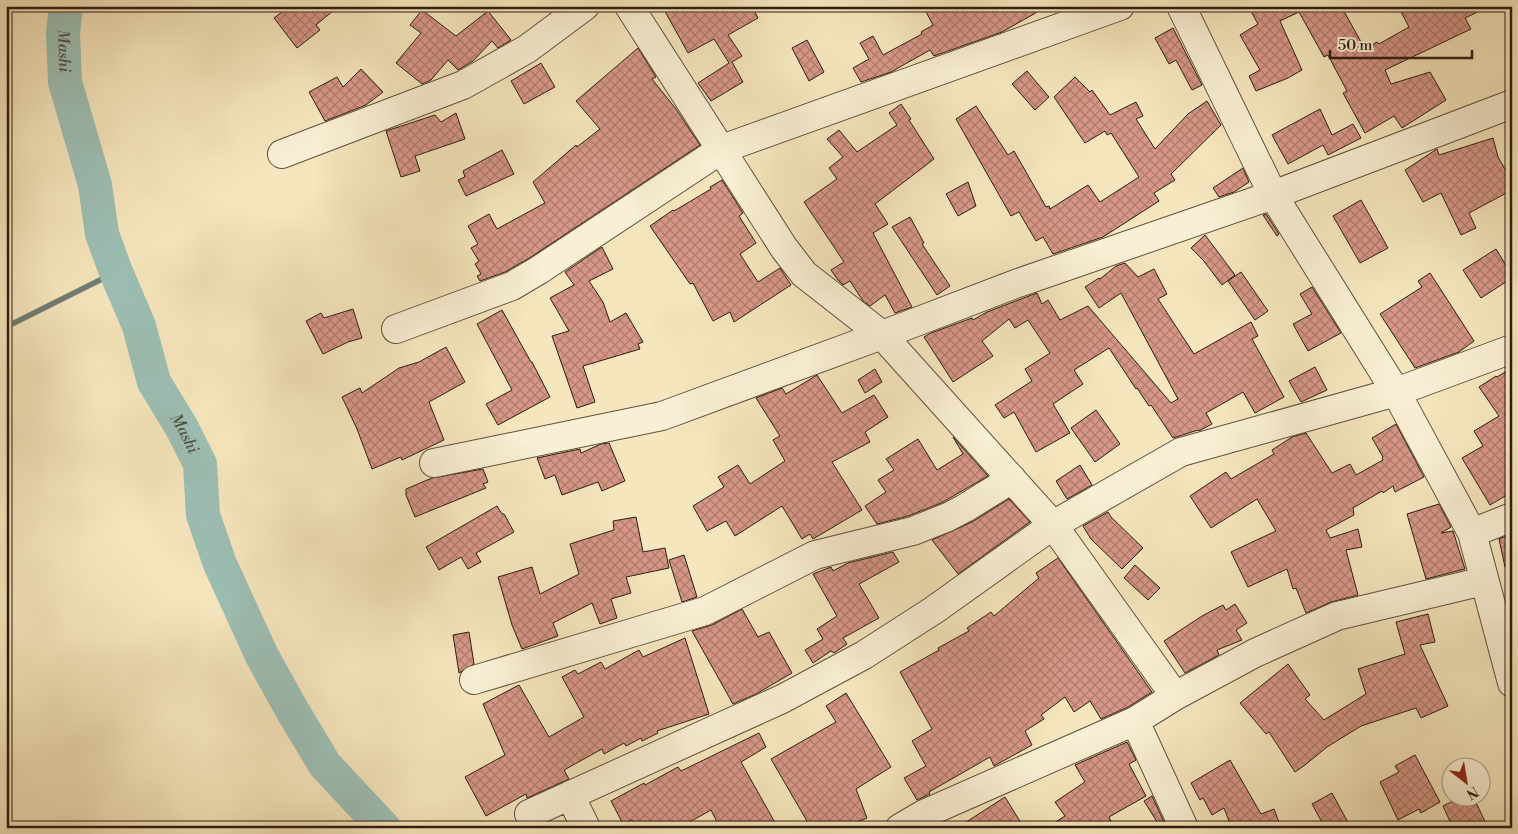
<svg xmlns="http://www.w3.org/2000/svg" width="1518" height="834" viewBox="0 0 1518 834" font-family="'Libre Bodoni',serif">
<defs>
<pattern id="building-cross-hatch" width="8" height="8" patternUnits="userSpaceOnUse" patternTransform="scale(1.25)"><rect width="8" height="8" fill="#d79788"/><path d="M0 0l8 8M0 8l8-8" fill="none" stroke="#af7b6e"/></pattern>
</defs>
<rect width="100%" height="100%" fill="#f6e6bd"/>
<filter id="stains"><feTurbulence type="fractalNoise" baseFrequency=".004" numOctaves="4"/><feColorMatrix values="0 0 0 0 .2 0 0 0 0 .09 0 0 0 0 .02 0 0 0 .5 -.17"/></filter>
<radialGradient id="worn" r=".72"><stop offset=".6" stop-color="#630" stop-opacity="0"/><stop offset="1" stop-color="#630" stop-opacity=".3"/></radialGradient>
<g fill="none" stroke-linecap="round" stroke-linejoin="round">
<!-- stream -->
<path stroke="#717e73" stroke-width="5.5" d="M6,327l110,-55"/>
<!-- river -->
<path stroke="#9dbfb5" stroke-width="34" id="s1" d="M66,6l-3,27 2,49 30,103 7,49 14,38 23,54 15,56 28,46 18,36 3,51 17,49 42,92 30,54 33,55 59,63"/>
</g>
<!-- building -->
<path fill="url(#building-cross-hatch)" stroke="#2f1d11" d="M290,6h49l-23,19 4,5 -23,18 -23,-30z
M662,6h90l6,12 -30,17 14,21 -10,6 11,20 -32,19 -13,-18 31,-20 -15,-24 -26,14z
M923,6h125l-46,26 -68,24 -4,-6 -39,22 -30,10 -8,-14 16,-9 -9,-16 13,-7 10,19 39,-21 -1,-2 12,-7z
M1248,6h93l24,43 12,-7 2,2 30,-17 -11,-21h92l-25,12 6,11 -86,41 6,14 39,-12 16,28 -44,28 -8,-12 -29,17 -22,-40 4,-2 -19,-36 -4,2 -25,-45 -19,9 22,49 -14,8 -32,13 -7,-15 11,-6 -20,-35 18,-11z
M422,10l34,26 32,-25 23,29 -13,8 -6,-7 -19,20 -15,9 -10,-10 -17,20 -9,4 -26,-21 25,-30 -11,-8z
M1173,28l29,57 -10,5 -16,-30 -7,4 -14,-26z
M807,40l17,32 -15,9 -17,-33z
M638,48l18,29 -4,2 24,30 24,36 -169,112 -26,15 -25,9 -3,-5 4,-2 -6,-10 4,-3 -8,-13 7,-4 -10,-18 21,-12 8,15 48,-26 -12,-21 43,-37 1,2 23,-18 -24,-28z
M541,63l14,24 -31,17 -13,-23z
M361,69l22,23 -17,13 -41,16 -16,-29 28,-15 6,10z
M1027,71l22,26 -14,13 -23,-26z
M1075,77l15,15 2,-2 18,25 26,-13 7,14 -7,3 19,30 33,-35 19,-13 14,24 -50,49 4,6 -21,13 5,8 -56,36 -50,17 -10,-17 -7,4 -17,-29 -8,4 -55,-97 20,-13 32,49 6,-4 32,56 3,-1 1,3 38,-24 12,17 39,-25 -28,-44 -4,2 -2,-4 -20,12 -31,-46z
M901,104l10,15 -2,1 25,39 -59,45 13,20 -15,9 39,74 -17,6 -10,-18 -15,11 -7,-5 -13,-20 -7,4 -5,-5 -7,-10 13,-8 -40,-60 33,-23 -8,-11 14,-11 -16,-18 12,-9 18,22 40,-27 -8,-12z
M1320,109l12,26 21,-11 8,14 -33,17 -5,-10 -35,19 -16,-29z
M456,113l9,26 -50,17 5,15 -19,6 -15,-46 49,-16 6,7z
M1493,138l5,19 14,24v9l-43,23 7,15 -15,7 -20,-42 -18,9 -18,-32 32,-21 2,6z
M502,150l12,24 -48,22 -8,-16 7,-3 -2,-6z
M1243,168l6,14 -15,10 -15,5 -6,-9z
M722,180l21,33 -4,3 17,27 -16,11 18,28 22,-14 11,17 -57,37 -4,-10 -17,9 -20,-38 -3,1 -40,-58 23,-16 1,1 37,-22 -1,-2z
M968,182l8,24 -18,10 -12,-22z
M1361,200l27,48 -28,15 -27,-47z
M1266,214l13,20 -2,2 -14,-21z
M910,217l14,26 -2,1 28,42 -13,9 -45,-68z
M1205,235l30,40 -13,10 -19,-25 -12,-12z
M602,247l11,22 -24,12 14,21 7,20 16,-9 17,29 -5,2 2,5 -57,17 12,36 -18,6 -25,-72 17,-5 -19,-33 24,-13 -9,-13z
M1496,249l16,26v3l-31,20 -18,-28z
M1125,263l13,14 16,-8 13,25 -9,5 36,55 57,-32 7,14 -6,3 32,58 -29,16 -12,-21 -37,21 6,11 -13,7 -1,-1 -25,8 -22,-33 -2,1 -12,-18 -1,1 -27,-41 -35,22 9,14 -30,20 17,29 -34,19 -22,-40 -10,6 -9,-13 37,-24 -7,-12 25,-16 -22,-33 -13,8 -6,-9 -27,22 11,15 -40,26 -29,-45 7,-4 41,-15 1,2 14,-8 50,-19 5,11 6,-4 12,20 28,-14 83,97 7,-4 -57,-106 -22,15 -14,-21 14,-9 1,1 16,-13z
M1241,272l27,39 -13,9 -27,-39z
M1430,273l44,68 -15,11 -44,16 -35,-54 42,-27 -4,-6z
M1312,287l29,46 -33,18 -15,-27 19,-10 -12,-20z
M353,309l9,29 -14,4 -25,12 -17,-33 15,-8 3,5z
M502,310l29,52h1l18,35 -52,28 -12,-21 26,-14 -35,-66z
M446,347l19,35 -36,20 15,38 -42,20 -1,-3 -29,12 -15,-40 -15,-32 18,-9 2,5 37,-25 20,-6z
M1315,367l12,23 -26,12 -12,-21z
M1512,368v124l-22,13 -28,-47 21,-12 -9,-15 25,-15 -20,-29 17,-11 1,1z
M875,369l7,13 -17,11 -7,-13z
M817,375l25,38 32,-18 14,22 -23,15 5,10 -38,20 30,48 -49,29 -3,-5 -8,5 -20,-33 -47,30 -9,-15 -19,10 -14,-25 31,-19 -6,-10 20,-12 12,19 35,-23 -12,-21 7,-4 -24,-38 26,-10 4,6z
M1096,410l24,34 -25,18 -24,-34z
M1396,424l28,53 -29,15 -2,-6 -10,7 -1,-2 -29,17 1,7 -28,15 4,8 28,-9 4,18 -16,3 12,45 -27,7 -25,11 -10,-25 -3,1 -6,-20 -39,18 -17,-35 45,-21 -19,-32 -46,29 -21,-32 36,-24 5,7 43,-25 -2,-4 20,-13 14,-4 26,40 18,-9 6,11 27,-15 -1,-2 1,-1 -11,-19z
M953,437l35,39 -47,27 -33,13 -31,8 -12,-18 21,-14 -8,-12 16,-10 -8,-11 32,-20 19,31 26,-16z
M609,443l16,38 -23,10 -4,-9 -36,13 -7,-20 -10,4 -8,-21 43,-9 1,4 20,-9z
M1080,465l12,20 -25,14 -11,-18z
M483,469l5,13 -5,2 3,4 -71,29 -9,-22v-6l26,-11z
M1009,499l21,23 -72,52 -26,-34 40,-18z
M1439,504l12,23 -10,6 12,-2 12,38 -39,10 -19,-65z
M497,506l5,8h2l10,18 -38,21 5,9 -13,7 -7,-12 -22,13 -13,-23z
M1108,512l3,5 32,31 -21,21 -31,-30 -8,-13z
M636,517l7,35 22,-4 4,20 -43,9 5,16 -20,6 6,19 -17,6 -8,-21 -39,20 5,13 -36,13 -10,-24 -14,-48 34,-10 8,27 39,-20 -9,-30 44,-14 -1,-9z
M1512,534v32l-7,1 -6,-28z
M893,552l6,10 -40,22 20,34 -36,20 4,6 -13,9 -3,-2 -18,12 -8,-13 18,-11 -6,-10 20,-13 -24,-42 18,-7 2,4 15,-8z
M684,555l13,42 -15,5 -13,-42z
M1058,558l94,134 -24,15 -27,12 -11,-18 -16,11 -9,-15 -24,18 3,4 -19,12 7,14 -38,21 -4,-9 -61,35 1,2 -13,6 -13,-22 22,-12 -14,-25 20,-12 -32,-57 39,-22 -1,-2 31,-17 -2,-3 24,-16 3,4 45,-38 -3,-5z
M1135,565l25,23 -12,12 -24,-22z
M1235,604l12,19 -11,7 6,10 -25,10 2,5 -34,18 -21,-32 38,-25 21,-11 3,5z
M742,609l16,28 11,-5 23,41 -36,21 -23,10 -41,-73 20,-6z
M1428,614l7,28 -15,3 28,61 -27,12 -5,-10 -55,18 -34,21 -22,18 -10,7 -26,-40 -3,2 -26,-31 48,-39 22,31 -5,4 19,21 42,-26 -8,-25 47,-15 -9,-32z
M469,632l5,32 -15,9 -6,-38z
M685,638l24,76 -52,17 1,2 -16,8 -1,-3 -15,8 -2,-3 -20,11 -2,-5 -38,21 5,9 -42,19 -1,-4 -40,22 -21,-39 40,-22 -22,-51 36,-19 30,52 35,-20 -22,-40 13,-7 3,4 23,-12 4,7 34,-19 4,7z
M846,693l45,74 -35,22 11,29 -24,10h-32l-40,-69 65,-37 -10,-16z
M759,733l7,14 -25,15 37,66h-58l-9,-18 -32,18h-3l-3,-7 -12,7h-25l-4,-8 -9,4 -12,-23 33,-18 1,2 33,-18 3,4z
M1127,742l9,18 -7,4 17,32 -37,21 5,11h-68l19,-12 -10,-14 30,-20 -10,-17z
M1415,755l25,47 -19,11 -2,-4 -21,11 -18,-38 19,-10 -4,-6z
M1230,760l31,54 13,-5 7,19h-51l1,-2 -7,-18 -12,7 -9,-17 -3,2 -9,-17z
M1332,793l19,35h-26l-13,-24z
M1152,796l12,26 -5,3 -15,-24z
M1463,796h10l15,32h-35l-10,-22z
M1005,797l19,31h-67z"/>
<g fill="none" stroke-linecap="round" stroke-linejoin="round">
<!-- minor casing -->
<g stroke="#614f3c" stroke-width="30">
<path id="minor" d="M629,6l155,242 20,26 78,61 171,190 122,171
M1181,6l92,189 123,197 76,141 40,150
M282,154l181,-69 64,-36 58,-43
M396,329l116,-43 27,-16 183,-121 398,-143
M434,463l228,-47 220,-81 136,-52 255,-88 239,-91
M1472,533l40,-16
M474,680l231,-69 110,-56 98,-24 35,-14 17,-9 47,-29
M1135,721l49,107
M570,795l16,33
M529,814l253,-115 82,-44 70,-45 119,-85 128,-73 215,-60 116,-43
M900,828l24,-14 211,-93 40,-25 80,-43 82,-37 147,-35"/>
</g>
<!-- minor -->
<use href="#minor" stroke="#f9efd4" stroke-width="28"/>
</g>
<g text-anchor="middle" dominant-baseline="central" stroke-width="4.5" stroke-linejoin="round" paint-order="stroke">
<!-- water labels -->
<g font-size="16" font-style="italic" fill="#504e42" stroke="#f9efd4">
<text stroke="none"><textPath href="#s1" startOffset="45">Mashi</textPath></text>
<text stroke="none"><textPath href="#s1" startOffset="450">Mashi</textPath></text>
</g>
</g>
<!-- margin -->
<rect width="1518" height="834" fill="none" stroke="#f6e6bd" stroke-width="25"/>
<rect x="8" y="8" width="1503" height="819" fill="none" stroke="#2f1d11" stroke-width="2.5"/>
<rect x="12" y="12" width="1493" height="809" fill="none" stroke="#2f1d11"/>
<!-- north arrow -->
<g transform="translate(1466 782) rotate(149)"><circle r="24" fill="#f9efd4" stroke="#a89b86"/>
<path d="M0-4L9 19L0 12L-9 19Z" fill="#8f2418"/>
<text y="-8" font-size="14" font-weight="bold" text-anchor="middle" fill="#2f1d11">N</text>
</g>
<!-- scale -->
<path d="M1330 50v8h142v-8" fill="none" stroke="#2f1d11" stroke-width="2.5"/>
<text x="1338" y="50" font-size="15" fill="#2f1d11" stroke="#f9efd4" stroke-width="4" paint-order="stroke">50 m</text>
<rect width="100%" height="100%" filter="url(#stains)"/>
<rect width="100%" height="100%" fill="url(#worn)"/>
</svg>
